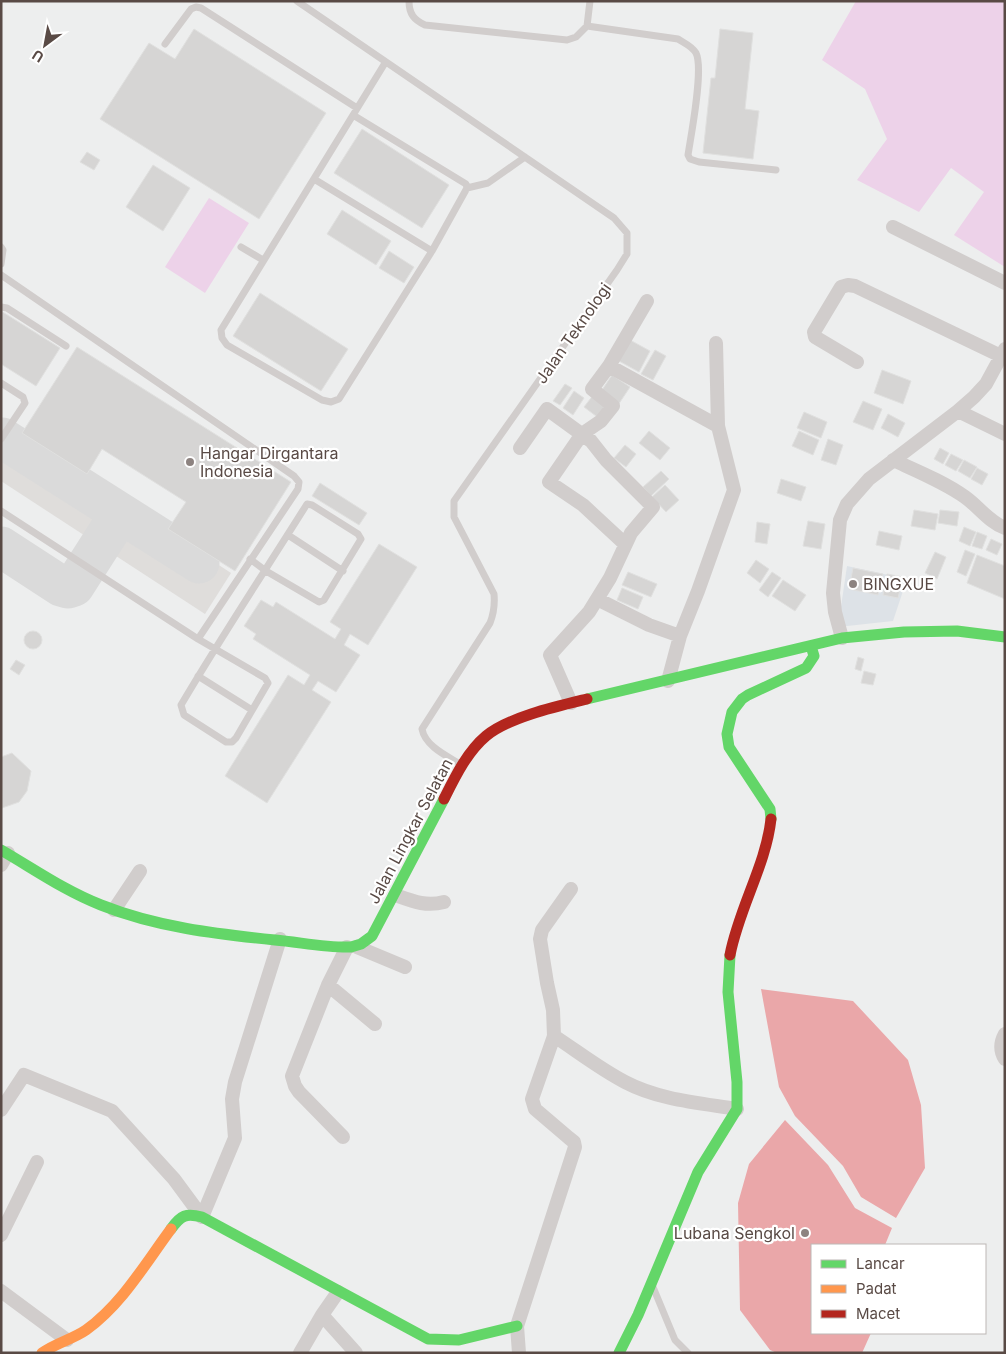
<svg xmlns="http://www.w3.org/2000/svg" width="1006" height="1354" viewBox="0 0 1006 1354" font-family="Inter,sans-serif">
<rect width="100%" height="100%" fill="#edeeee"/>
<!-- commercial -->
<path fill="#dde2e7" d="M847,566l60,13 -14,42 -55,6z"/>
<!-- airport -->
<path fill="#dfdddb" d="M17,433l214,140 -26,41 -204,-133v-23z"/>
<!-- green -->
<path fill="#edd2e9" d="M856,1h149v266l-51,-32 30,-43 -33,-24 -32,44 -62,-32 30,-41 -22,-50 -43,-29z
M209,198l40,25 -44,70 -40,-26z"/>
<!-- water -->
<path fill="#eaa7a9" d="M761,989l92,12 55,59 13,45 4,63 -29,50 -35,-21 -18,-31 -48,-50 -16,-29z
M785,1120l43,45 27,43 37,20 -7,17h-73v88h59l-9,20h-85l-7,-3 -30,-40 -2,-107 11,-39z"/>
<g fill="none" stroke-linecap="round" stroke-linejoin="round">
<!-- taxiway -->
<path stroke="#dadada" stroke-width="41" d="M2,438l197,125
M1,547l60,39 7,2 6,-2 46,-72"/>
</g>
<!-- building -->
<path fill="#d6d5d4" stroke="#e0e0df" d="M194,29l132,84 -67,106 -159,-100 49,-76 26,16z
M720,29l33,4 -8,76 14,2 -6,48 -50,-6 8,-75h4z
M362,129l87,56 -27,43 -88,-55z
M87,152l13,8 -6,10 -14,-8z
M153,165l37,23 -27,43 -37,-24z
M342,210l49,31 -15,24 -49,-31z
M389,251l25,16 -10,16 -25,-15z
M260,293l88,56 -27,42 -88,-55z
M1,311l59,37 -24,38 -35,-22z
M630,340l20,11 -11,21 -20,-11z
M77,347l214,135 -56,89 -67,-42 18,-27 -84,-53 -15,25 -65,-41z
M655,350l11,6 -13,24 -12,-6z
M882,370l29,11 -8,23 -29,-11z
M612,375l18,12 -12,18 -18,-12z
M565,384l7,4 -12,17 -7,-4z
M574,391l10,7 -11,17 -10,-7z
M594,394l16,12 -10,13 -16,-12z
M863,401l19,8 -9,21 -20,-8z
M804,412l23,10 -6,16 -24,-10z
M888,414l17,9 -7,14 -17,-9z
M649,431l21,17 -10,12 -21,-17z
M799,431l20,9 -6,15 -21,-9z
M828,439l15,6 -7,20 -15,-5z
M625,445l11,9 -10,13 -12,-9z
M940,448l9,5 -6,11 -9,-5z
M951,454l12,6 -7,11 -11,-6z
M964,460l13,7 -7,11 -12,-7z
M977,468l11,6 -6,11 -11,-6z
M661,471l8,8 -18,17 -8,-9z
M781,479l25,8 -5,14 -24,-8z
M320,483l47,30 -8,12 -47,-29z
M665,485l14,15 -13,12 -14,-15z
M914,510l24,4 -3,16 -24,-4z
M940,510l19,2 -2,14 -19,-3z
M808,521l17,3 -4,25 -18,-3z
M757,522l13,2 -3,20 -12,-2z
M964,527l12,5 -6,14 -11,-5z
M879,531l23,5 -3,14 -23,-5z
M977,532l10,4 -5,13 -10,-3z
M991,539l11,5 -5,11 -11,-5z
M379,544l38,23 -49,78 -18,-11 -6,11 16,10 -24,37 -18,-11 -6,9 19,12 -64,101 -42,-27 63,-101 16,10 6,-10 -57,-36 3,-5 -12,-8 17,-26 12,7 3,-5 59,37 6,-10 -11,-7z
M965,550l10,4 -9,22 -9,-4z
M935,552l11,5 -9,22 -12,-6z
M977,555l28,11v33l-38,-16z
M756,560l13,9 -9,14 -13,-10z
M853,568l30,6 -5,21 -29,-6z
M628,572l29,12 -6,13 -29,-12z
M772,572l9,6 -13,19 -9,-7z
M887,574l16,3 -5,21 -15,-3z
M783,580l23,15 -11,16 -23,-15z
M622,588l21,9 -5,12 -21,-9z
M24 640a9 9 0 1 1 18 0a9 9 0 1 1-18 0Z
M858,657l6,2 -3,12 -6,-2z
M16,660l9,5 -6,10 -9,-6z
M864,671l12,3 -3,11 -12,-2z
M12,753l19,18 -4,20 -8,11 -17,6 -1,-51z"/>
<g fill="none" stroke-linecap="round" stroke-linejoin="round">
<!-- lane -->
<path stroke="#d1cdcc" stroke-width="7" d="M297,1l317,217 13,15v21l-10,16 -163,231v16l40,77c1,11 0,19 -4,29l-68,106c3,17 25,27 38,35
M409,1c0,13 5,19 16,24l142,15 9,-3 11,-11 91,13c6,4 14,7 18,14 8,16 -5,82 -8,102l2,4 9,3 77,8
M587,26l3,-25
M165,44l26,-35 5,-2 5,1 156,100
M353,115l113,69 1,4 -35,63 -93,148 -8,3 -9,-2 -95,-55 -5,-7 -1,-8 164,-267
M314,179l118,72
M467,188l21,-5 37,-26
M1,247l2,3 -2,14
M241,247l22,13
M1,275l293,201 5,6 -1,7 -100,150
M1,307l6,1 59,38
M1,383l22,14 2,6 -24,36
M1,511l197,128 67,39 3,5 -32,55 -4,4h-6l-42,-27 -3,-10c40,-68 84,-134 126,-201l5,1 46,29 3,5 -37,61 -5,2 -53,-31 -16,-12
M288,535l55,36
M198,676l54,34
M653,1287l22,53 13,13"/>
<!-- street -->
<path stroke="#d1cdcc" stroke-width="14" d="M893,227l112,56
M857,362l-42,-25 -1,-5 27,-45 7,-2 7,1 146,70
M609,366l38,-65
M958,411l47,23
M520,448l27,-39 44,32 15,19 47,47 -22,26 -21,45 -21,34 -39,43 21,48
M893,460c24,11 51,22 72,37 14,10 24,25 40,31
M625,544l-42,-39 -34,-23 33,-48 19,-13 12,-15 -21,-17 17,-23 109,60
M597,599l52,26 31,11 -12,45
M680,636l18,-45 36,-101 -16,-64 -2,-83
M842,638l-7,-26 -2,-19 7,-73 7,-16 22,-25 89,-68 16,-14 12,-13 19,-35
M1,865l7,-12
M395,895c17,6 31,12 49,7
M114,910l26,-39
M357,947l48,20
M328,985l47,39
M1005,1034c-5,9 -5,17 0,25
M554,1036c23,15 46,33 71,46 34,18 75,21 112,27
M1,1110l23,-35 88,36 62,68 28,38
M343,1137l-44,-45 -4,-6 -3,-10 36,-91 19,-38
M202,1217l33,-79 -3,-39 3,-17 45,-143
M1,1235l36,-73
M1,1291l66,49
M338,1292l-16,23 34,38
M300,1353l22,-38
M519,1353l-2,-27 58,-179 -1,-5 -5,-4 -34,-29 -3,-10 22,-63 -1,-26 -6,-27 -7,-44 2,-9 29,-41"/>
<!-- fast -->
<path stroke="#63d668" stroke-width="11" d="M587,699l255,-61 62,-6 53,-1 48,6
M771,819l-1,-10 -41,-62 -2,-13 5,-22 10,-13 6,-4 58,-27 8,-12 -3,-10
M1,850c33,19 64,41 100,55 55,22 115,29 174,35 24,2 52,8 76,7l10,-3 11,-8 72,-137
M171,1229c10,-14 15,-16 31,-12l226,122 31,1 58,-14
M619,1353l19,-38 60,-143 39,-63v-27l-9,-90 2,-37"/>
<!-- slow -->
<path stroke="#ff974d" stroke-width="11" d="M42,1353c14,-10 31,-14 44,-23 36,-26 59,-66 85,-101"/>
<!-- jam -->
<path stroke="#b3261e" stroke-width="11" d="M444,799c11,-22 23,-47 42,-63 23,-19 72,-30 101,-37
M730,955c9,-47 36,-90 41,-136"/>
</g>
<!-- markers -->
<g fill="#8d8380" stroke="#fff" stroke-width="2">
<circle cx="190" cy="462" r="5"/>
<circle cx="853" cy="584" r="5"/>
<circle cx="805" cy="1233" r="5"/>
</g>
<g text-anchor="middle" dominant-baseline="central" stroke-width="4.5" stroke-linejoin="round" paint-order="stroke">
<!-- street labels -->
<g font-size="16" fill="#594a45" stroke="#fff">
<text transform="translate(573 333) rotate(-55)">Jalan Teknologi</text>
<text transform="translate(410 831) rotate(-62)">Jalan Lingkar Selatan</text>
</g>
<!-- poi labels -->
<g font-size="16" fill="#594a45" stroke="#fff" text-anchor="start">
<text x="200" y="453">Hangar Dirgantara<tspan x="200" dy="18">Indonesia</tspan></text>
<text x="863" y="584">BINGXUE</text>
<text x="795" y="1233" text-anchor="end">Lubana Sengkol</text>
</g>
</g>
<!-- border -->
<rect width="1006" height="1354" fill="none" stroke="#594a45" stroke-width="5"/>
<!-- legend -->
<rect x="811" y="1244" width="175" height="90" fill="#ffffff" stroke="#bdb7b5"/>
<rect x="821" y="1260" width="25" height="8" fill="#63d668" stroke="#bdb7b5"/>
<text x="856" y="1269" font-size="15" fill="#594a45">Lancar</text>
<rect x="821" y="1285" width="25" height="8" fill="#ff974d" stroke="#bdb7b5"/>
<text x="856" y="1294" font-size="15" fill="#594a45">Padat</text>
<rect x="821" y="1310" width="25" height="8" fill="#b3261e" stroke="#bdb7b5"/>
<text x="856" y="1319" font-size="15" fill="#594a45">Macet</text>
<!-- north arrow -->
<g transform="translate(45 45) rotate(212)" stroke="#ffffff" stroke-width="4" paint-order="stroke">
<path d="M0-4L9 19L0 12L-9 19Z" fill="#594a45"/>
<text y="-8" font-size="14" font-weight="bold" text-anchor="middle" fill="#594a45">U</text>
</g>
</svg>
